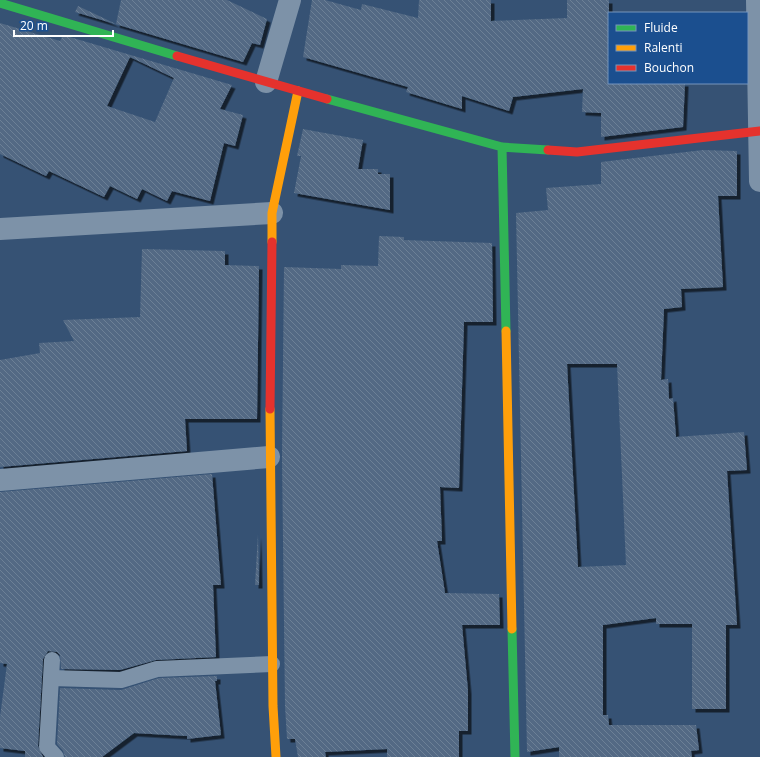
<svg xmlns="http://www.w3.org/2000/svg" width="760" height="757" viewBox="0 0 760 757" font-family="'Open Sans',sans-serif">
<defs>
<pattern id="building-back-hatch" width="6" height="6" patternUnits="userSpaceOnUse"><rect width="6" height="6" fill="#526984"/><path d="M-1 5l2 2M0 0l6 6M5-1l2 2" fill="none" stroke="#6c8096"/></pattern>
<filter id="shadow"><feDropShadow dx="3.5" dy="3.5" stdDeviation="0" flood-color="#0009"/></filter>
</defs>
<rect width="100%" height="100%" fill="#365274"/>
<!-- building -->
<path fill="url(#building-back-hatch)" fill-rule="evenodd" filter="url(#shadow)" d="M121,0h106l40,19 -7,26 -8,-2 -9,19 -168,-50 3,-6 38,18z
M312,0h13l36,10 1,-6 56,14 1,-18h72v21l76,-3v-18h42v83h76l-2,44 -82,10v-24l-19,-1 1,-23 -70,8 -4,14 -47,-15v13l-56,-17 2,-5 -105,-30z
M0,23l60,18 3,-6 169,50 -12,24 23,6 -8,31 -11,-3 -14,58 -38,-10 -5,10 -25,-12 -5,10 -27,-13 -6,11 -55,-26 -3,5 -46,-22zM130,57l44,21 -19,44 -48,-16z
M303,129l60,11 -5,29h20v5h12v36l-96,-17 7,-37h-4z
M703,150l34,1v45h-19l5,91 -42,2 1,18 -18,2 -3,71 7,-1 1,20 4,-1 3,39 68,-5 3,38 -20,1 10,154h-11v84h-34v-85h-36v-6l-53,7v90h5l1,10h87l3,25 -8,1 1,6h-133v-10l-32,5 -11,-539 32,-3 -2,-22 55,-4v-22zM567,364h50l9,201 -48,2z
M379,236l25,1v3l88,3 1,79h-29l-5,166 -19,-1 2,54h-5l8,52 54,1 1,31h-38l6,66v40h-9v26h-72v-8l-62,3 1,5h-28l-3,-18h-8l-2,-33 -3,-249 2,-190 57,2v-4l37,1z
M142,249l83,2v14l34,1 -2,153h-72l2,32 -187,16v-107l40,-7 -1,-10 35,-2 -11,-21 77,-3z
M212,474l9,111h-8l3,72 -60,3 -36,10 -59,-1 -1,-14 -3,-3 -9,-1 -5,8 -5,87 5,11h-18v-6l-25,-3v-31l7,-53 -7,-1v-171z
M258,534l1,51h-4z
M217,676v5h-2l6,54 -34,4v-3l-53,-3 -32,24h-37l-2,-6 -6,-7 3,-56 61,2 38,-12z"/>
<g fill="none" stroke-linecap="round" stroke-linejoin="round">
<!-- lane -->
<path stroke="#7d92a8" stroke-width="16" d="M52,660l-5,87 9,10
M51,678l70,2 36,-11 115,-5"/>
<!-- street -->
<path stroke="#7d92a8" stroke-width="22" d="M757,0l3,181
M266,82l24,-82
M0,229l272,-16
M0,480l269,-23"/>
<!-- fast -->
<path stroke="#30b455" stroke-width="9" d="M0,3l177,53
M327,99l175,48 46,3
M502,147l4,184
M512,629l3,128"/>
<!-- slow -->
<path stroke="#ff9f0a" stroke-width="9" d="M272,242v-29l26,-122
M506,331l6,298
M270,409l3,297 3,51"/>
<!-- jam -->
<path stroke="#e5322d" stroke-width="9" d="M177,56l150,43
M548,150l29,2 183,-21
M270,409l2,-167"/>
</g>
<!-- legend -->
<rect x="608" y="12" width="140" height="72" fill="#1b4f8f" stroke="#7695bc"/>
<rect x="616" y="25" width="20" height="6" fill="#30b455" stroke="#7695bc"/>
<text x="644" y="32" font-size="12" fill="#ffffff">Fluide</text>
<rect x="616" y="45" width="20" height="6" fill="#ff9f0a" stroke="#7695bc"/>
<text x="644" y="52" font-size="12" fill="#ffffff">Ralenti</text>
<rect x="616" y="65" width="20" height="6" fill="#e5322d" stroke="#7695bc"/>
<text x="644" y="72" font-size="12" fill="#ffffff">Bouchon</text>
<!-- scale -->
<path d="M14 30v6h99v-6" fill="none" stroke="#ffffff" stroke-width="2"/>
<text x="20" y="30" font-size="12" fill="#ffffff" stroke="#1b4f8f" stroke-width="3" paint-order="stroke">20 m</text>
</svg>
